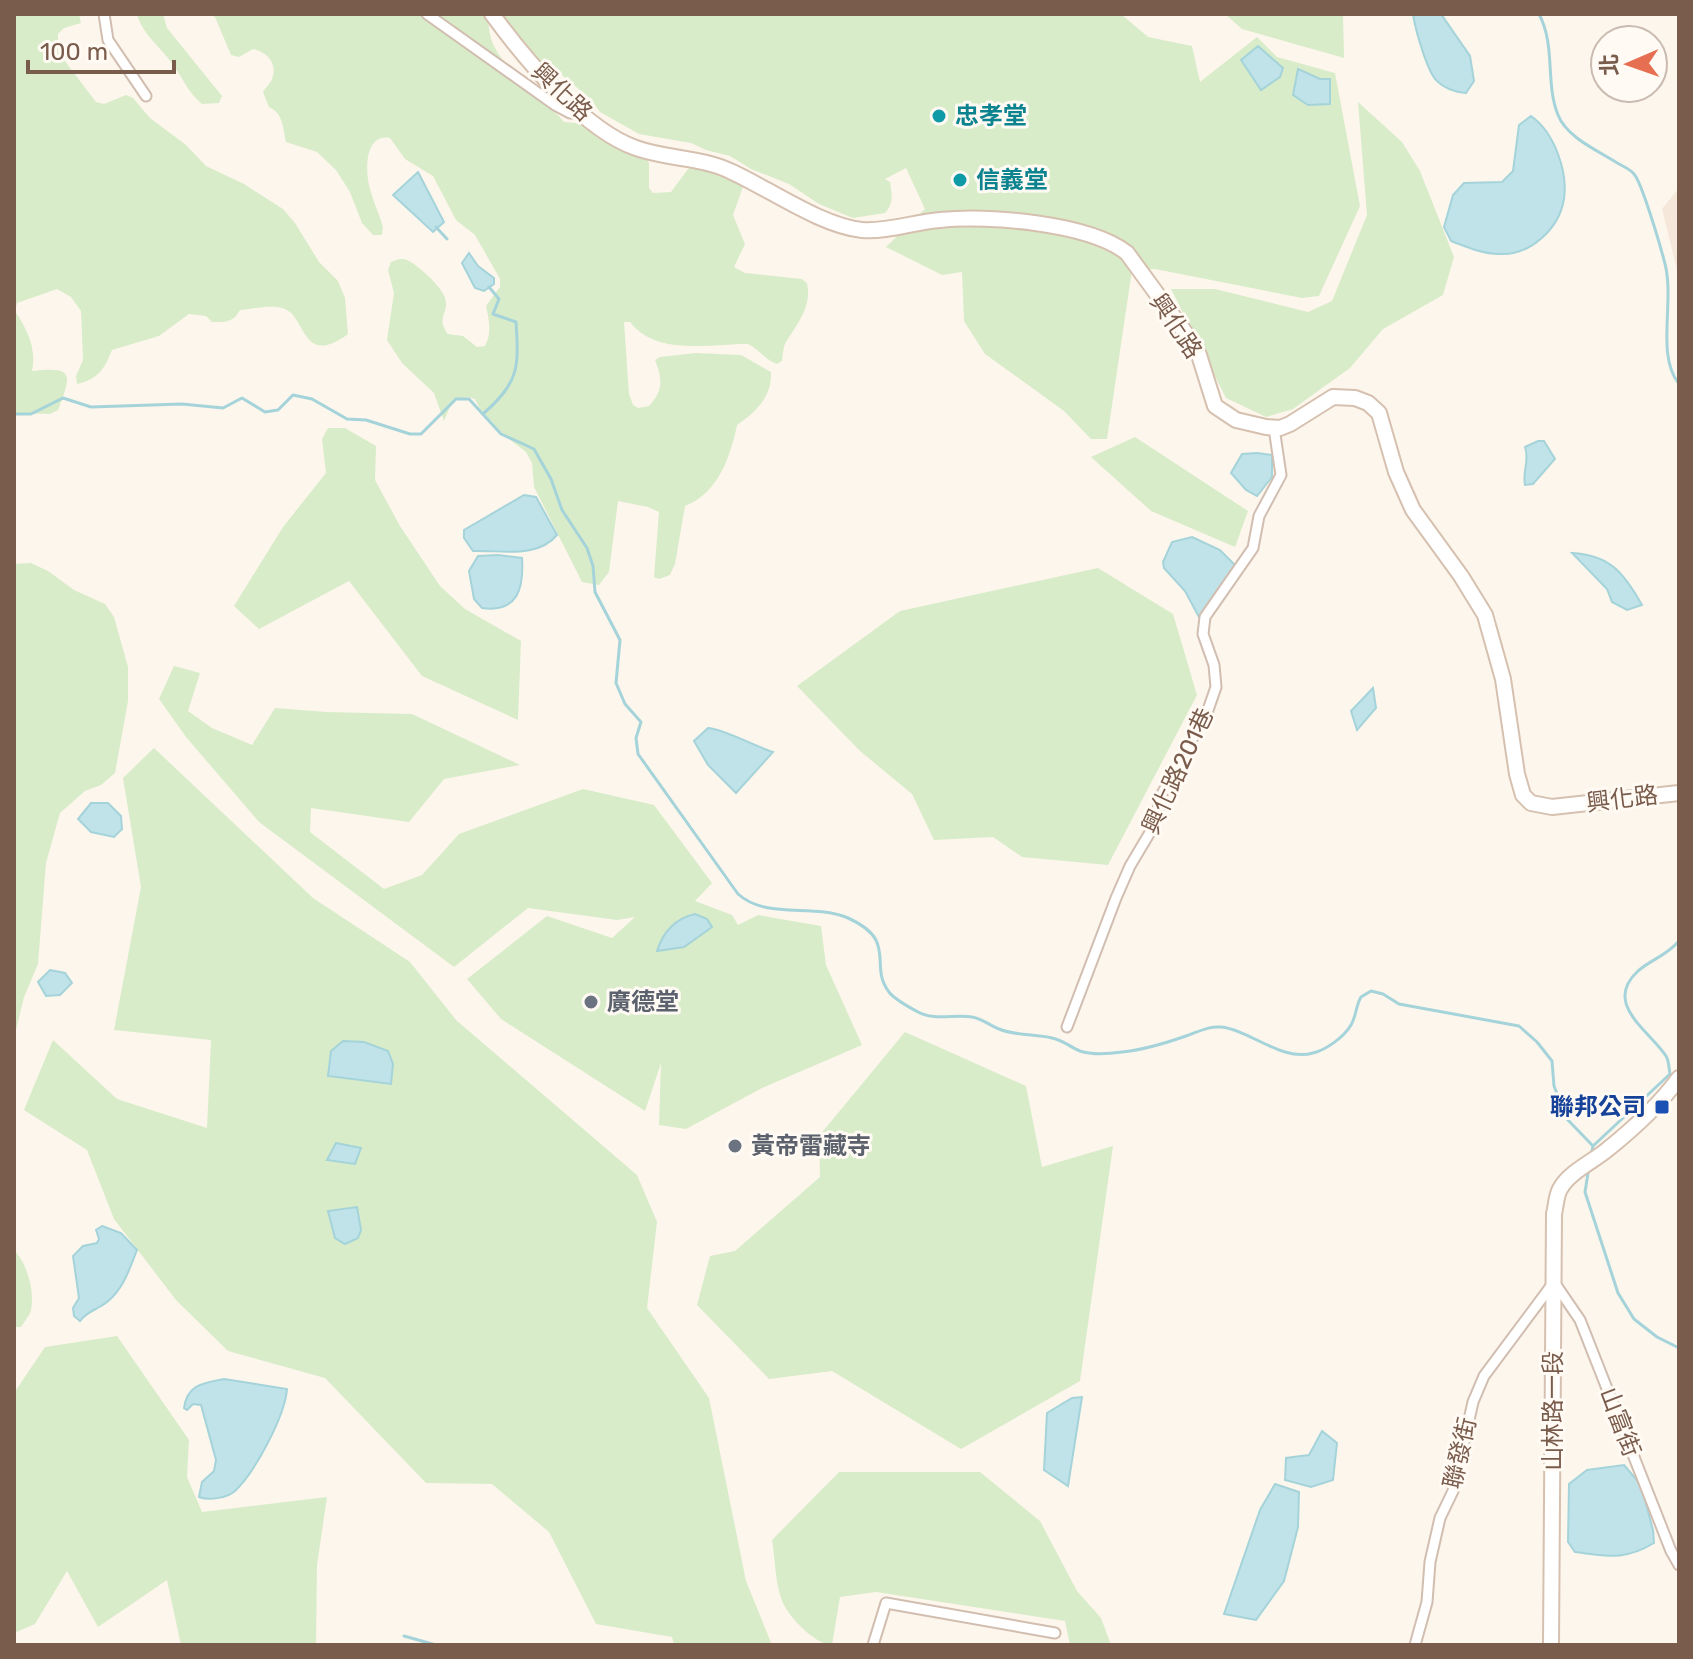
<svg xmlns="http://www.w3.org/2000/svg" width="1693" height="1659" viewBox="0 0 1693 1659" font-family="Rubik,'Noto Sans TC',sans-serif">
<rect width="100%" height="100%" fill="#fdf6ec"/>
<!-- residential -->
<path fill="#f5e8da" d="M1679,188v90l-17,-69z"/>
<!-- green -->
<path fill="#d8ecc9" d="M14,14h65l2,9 -17,5 -6,6v18l38,50 8,2 22,-9 7,3 17,20 36,27 20,21 38,18 39,25 12,14 24,39 19,19 7,17 3,36c-46,34 -42,-17 -63,-25 -12,-5 -33,0 -45,1 -7,13 -15,12 -28,12l-6,-6 -17,-2 -30,22 -47,14c-8,20 -14,29 -35,34l-1,-8 7,-16 -2,-49 -10,-14 -14,-8 -40,14 -2,8c12,18 22,38 17,60 42,-5 40,3 26,39l-8,4 -36,-1z
M137,14h26l4,14 55,68 -3,7 -17,1c-14,-11 -20,-28 -31,-42 -11,-15 -30,-30 -34,-48z
M210,14h277c2,10 2,23 7,32 15,30 49,50 70,76l24,2 58,34 3,5v25l4,5 18,-1 17,-23 5,-2 51,17 -11,31 12,29 -11,23 11,6 57,6 5,4c5,24 -9,40 -21,59 -3,5 -3,13 -4,19l-5,3c-12,-4 -18,-15 -29,-20 -39,0 -92,12 -118,-22h-6l5,72 4,11 5,3 11,-2c14,-15 14,-26 6,-46l5,-3 36,-4 45,2 30,17c1,25 -15,40 -34,53 -7,33 -19,68 -52,81l-10,58 -5,11 -11,4 -5,-2 5,-65 -11,-5 -30,-6 -9,71 -10,13 -17,-3 -48,-95 -2,-24 -6,-11 -21,-16 -25,-27 -5,-10c-20,-6 -25,7 -31,22l-10,-28 -32,-30 -15,-23 7,-47 -6,-23 3,-8c5,-2 7,-3 12,-3 11,1 40,29 42,39 5,15 -10,19 3,36l15,2 14,11 8,-1c7,-13 4,-26 1,-40l14,-19v-8l-25,-44 -19,-15 -23,-44 -28,-17 -15,-21c-24,-5 -25,29 -21,47 3,14 10,28 14,42l-1,8h-9l-11,-12 -12,-31 -14,-22 -19,-18 -31,-10c-3,-14 -3,-29 -17,-35l-6,-15c2,-4 6,-7 8,-11 8,-16 -3,-29 -18,-32l-14,8 -8,-2 -16,-38z
M497,14h624l27,23 44,9 8,36 57,-45 20,20 58,16 25,133 -41,90 -17,2 -147,-29 -23,1 -25,169h-16l-27,-28 -79,-57 -21,-33 -2,-49 -20,3 -56,-28 39,-38 -19,-41 -21,11 5,3c2,13 4,21 -5,31l-32,5 -34,-14 -30,-20 -38,-15 -21,-13 -24,-6 -15,-7 -52,-9 -39,-22 -9,-13 -44,-36 -11,-4z
M1225,14h118l1,44 -102,-29z
M1358,102l44,40 18,29 34,86 -11,38 -60,34 -33,39 -57,41 -27,8 -40,-19 -55,-109h44l93,23 24,-11 35,-86z
M328,428h17l31,18 -1,34 25,46 40,60 25,23 56,32 -3,79 -96,-44 -73,-95 -90,48 -25,-23 49,-79 43,-54 -4,-34z
M1135,437l113,74 -13,36 -84,-36 -60,-54z
M31,563l17,8 26,19 31,14 9,13 14,50v34l-13,72 -14,12 -16,6 -25,22 -14,50 -8,101 -14,33 -10,41v-474z
M1098,568l75,46 24,81 -89,170 -86,-8 -29,-20 -59,3 -22,-46 -52,-43 -63,-65 103,-75z
M174,666l26,7 -12,38 24,17 40,17 23,-37 51,4 86,2 108,51 -76,14 -35,43 -98,-14 -1,24 74,57 38,-14 37,-41 124,-45 71,16 58,78 -17,18 37,14 6,10 20,-10 63,11 5,39 36,80 -100,43 -76,41 -27,-4 2,-62 -16,48 -144,-92 -34,-40 80,-63 65,22 23,-21 -18,3 -89,-12 -74,59 -195,-145 -73,-85 -27,-38z
M154,748l159,150 97,64 46,58 181,155 20,47 -10,86 62,90 37,183 26,64h-98l-2,-8 -76,-13 -47,-92 -57,-48 -66,-1 -101,-105 -97,-27 -52,-51 -62,-81 -27,-69 -63,-40 29,-70 64,59 90,29 4,-88 -97,-10 27,-143 -18,-109z
M905,1032l121,54 16,81 71,-21 -33,235 -119,68 -129,-78 -63,8 -72,-74 13,-49 25,-5 85,-74 -1,-41z
M14,1250c13,13 21,41 17,60 -1,5 -7,12 -10,17h-7z
M117,1336l72,104 -2,37 15,35 125,-15 -10,68 -1,80h-135l-14,-65 -69,47 -31,-56 -32,53 -21,9v-240l31,-46z
M839,1472h141l60,49 37,70 24,27 10,27h-41l-5,-24 -189,-29 -36,5 -8,48c-18,-1 -46,-30 -51,-47 -6,-18 -6,-40 -9,-58z"/>
<!-- water -->
<path fill="#bfe3e8" stroke="#a5d3da" stroke-width="2" d="M1413,14h28l29,42 4,25 -8,12c-11,-1 -21,-4 -29,-12 -10,-9 -22,-53 -24,-67z
M1258,46l25,22 -3,9 -19,13 -20,-30z
M1298,69l22,10h10v25l-22,1 -15,-10z
M1531,116c23,16 37,55 33,83 -5,30 -34,57 -65,55 -17,0 -32,-7 -48,-13l-7,-14 9,-32 11,-12 38,-1 11,-11 6,-46z
M418,172l26,50 -11,10 -40,-37z
M469,253l9,13 16,12v6l-10,7 -9,-3 -13,-25z
M1538,441h6l11,18 -22,25 -8,1c-3,-14 5,-24 0,-38z
M1257,453l15,2v22l-15,19 -11,-6 -15,-17 11,-19z
M524,495l12,2 21,38c-20,24 -56,15 -84,16l-9,-13v-8z
M1192,537l28,13 15,15 -36,52 -14,-26 -21,-23 -1,-6 9,-20z
M1572,553c38,2 52,20 70,52l-15,5 -15,-8 -5,-13z
M498,555l24,3c2,30 -4,55 -40,50l-8,-9 -5,-28 9,-15z
M1373,688l3,20 -19,22 -6,-19z
M708,728c13,0 49,19 65,24l-37,41 -28,-28 -14,-24z
M91,803h17l13,13 1,13 -8,8 -23,-5 -13,-13z
M695,914l12,5 5,8 -28,20 -27,4c6,-19 17,-32 38,-37z
M50,970l15,3 7,10 -12,12 -14,1 -8,-14z
M343,1041l21,1 24,9 5,13 -2,20 -63,-8 3,-25z
M336,1143l25,5 -6,16 -28,-4z
M357,1207l4,23 -3,8 -13,6 -10,-6 -7,-27z
M102,1226l19,7 16,17c-8,20 -13,38 -30,52 -10,8 -20,9 -27,19l-6,-5 -1,-8 6,-10 -6,-42 10,-10 14,-3 2,-4 -3,-9z
M224,1379l63,10c-2,27 -32,83 -52,102 -8,7 -26,10 -36,6l3,-15 12,-11 2,-11 -15,-55 -8,-1 -6,6 -3,-2c3,-24 20,-25 40,-29z
M1082,1397l-14,89 -24,-16 3,-57 25,-15z
M1322,1431l15,12 -4,37 -22,7 -26,-7 1,-22 23,-3z
M1624,1465l17,20 12,45 1,13c-30,18 -46,13 -79,9l-7,-10 1,-58 18,-14z
M1275,1484l24,8 -1,35 -14,54 -28,39 -32,-6 36,-104z"/>
<g fill="none" stroke-linecap="round" stroke-linejoin="round">
<!-- stream -->
<path stroke="#a5d3da" stroke-width="3" d="M1539,14c17,32 6,69 19,101 9,23 41,36 61,49 4,2 12,6 15,10 8,9 26,71 30,86 12,39 -9,94 15,124
M436,227l11,12
M484,413c35,-30 35,-46 32,-91l-23,-8 6,-15 -10,-12
M14,414h17l32,-16 28,9 91,-3 41,4 19,-10 23,14 13,-2 15,-15 19,4 35,20 19,1 44,14h11l35,-35h13l32,35 33,15 17,30 11,31 25,38 6,18 2,26 25,48 -4,43 9,21 16,18 -5,16 2,16 100,140c29,26 75,9 110,24 51,23 20,47 41,74 6,8 20,15 29,20 16,9 37,2 54,5 11,2 17,8 27,12 17,7 36,5 53,9 11,2 18,9 28,13 12,4 28,3 42,1 21,-2 44,-9 64,-16 12,-4 22,-10 35,-9 29,3 61,35 92,26 13,-3 31,-16 38,-28 5,-8 5,-20 10,-28l10,-6 12,3 16,10 120,22 18,16 15,19 2,25 13,33 26,27
M1591,1156l2,-10 77,-72c-1,-5 -1,-13 -4,-18 -16,-25 -64,-52 -28,-85 14,-12 28,-15 41,-30
M1589,1167l-4,25 33,101 16,26 23,18 22,11
M404,1636l32,9"/>
<!-- street casing -->
<g stroke="#d1beb0" stroke-width="13">
<path id="street" d="M104,14l4,26 38,56
M427,14l128,91 15,8 11,1
M1067,1027l49,-129 14,-32 22,-37 10,-35 46,-84 8,-23 -2,-22 -11,-31 2,-17 48,-69 6,-32 22,-41 -7,-47
M873,1645l13,-42 169,30
M1415,1645l12,-43 3,-40 10,-44 13,-27 20,-89 11,-26 70,-94 26,38 91,231 8,14"/>
</g>
<!-- secondary casing -->
<g stroke="#d6c0b0" stroke-width="18">
<path id="secondary" d="M492,14c32,44 92,116 144,134 30,11 65,9 94,23 38,17 91,55 132,59 26,2 52,-8 78,-10 48,-5 149,3 187,33l65,89 7,13 16,51 21,14 30,7 14,1 10,-4 43,-27 22,1 13,5 11,10 17,59 17,38 48,66 24,39 18,64 14,95 6,21 8,8 21,4 127,-14
M1551,1645l3,-431c2,-8 2,-18 6,-25 9,-17 34,-28 48,-40 25,-20 52,-45 71,-71"/>
</g>
<!-- street -->
<use href="#street" stroke="#fff" stroke-width="9"/>
<!-- secondary -->
<use href="#secondary" stroke="#fff" stroke-width="14"/>
</g>
<!-- markers -->
<g fill="#0f9aa8" stroke="#fffaf3" stroke-width="3">
<circle cx="939" cy="116" r="8"/>
<circle cx="960" cy="180" r="8"/>
</g>
<g fill="#6b7280" stroke="#fffaf3" stroke-width="3">
<circle cx="591" cy="1002" r="8"/>
<circle cx="735" cy="1146" r="8"/>
</g>
<rect fill="#1a4fb4" stroke="#fffaf3" stroke-width="3" x="1654" y="1099" width="16" height="16" rx="4"/>
<g text-anchor="middle" dominant-baseline="central" stroke-width="6" stroke-linejoin="round" paint-order="stroke">
<!-- street labels -->
<g font-size="24" fill="#7a5c4d" stroke="#fffaf3">
<text transform="translate(562 92) rotate(43)">興化路</text>
<text transform="translate(1176 326) rotate(56)">興化路</text>
<text transform="translate(1178 771) rotate(-65)">興化路201巷</text>
<text transform="translate(1622 799) rotate(-7)">興化路</text>
<text transform="translate(1553 1411) rotate(-90)">山林路一段</text>
<text transform="translate(1620 1422) rotate(69)">山富街</text>
<text transform="translate(1460 1453) rotate(-77)">聯發街</text>
</g>
<!-- culture labels -->
<g font-size="24" font-weight="bold" fill="#0d838f" stroke="#fffaf3" text-anchor="start">
<text x="955" y="116">忠孝堂</text>
<text x="976" y="180">信義堂</text>
</g>
<!-- worship labels -->
<g font-size="24" font-weight="bold" fill="#5b616d" stroke="#fffaf3" text-anchor="start">
<text x="607" y="1002">廣德堂</text>
<text x="751" y="1146">黃帝雷藏寺</text>
</g>
<!-- transit labels -->
<g font-size="24" font-weight="bold" fill="#164399" stroke="#fffaf3" text-anchor="end">
<text x="1646" y="1107">聯邦公司</text>
</g>
</g>
<!-- border -->
<rect width="1693" height="1659" fill="none" stroke="#7a5c4d" stroke-width="32"/>
<!-- north arrow -->
<g transform="translate(1629 64) rotate(268)"><circle r="38" fill="#fffaf3" stroke="#cabbb1" stroke-width="2"/>
<path d="M0-6L14 30L0 20L-14 30Z" fill="#e76f51"/>
<text y="-12" font-size="22" font-weight="bold" text-anchor="middle" fill="#7a5c4d">北</text>
</g>
<!-- scale -->
<path d="M28 60v12h146v-12" fill="none" stroke="#7a5c4d" stroke-width="4"/>
<text x="40" y="60" font-size="24" fill="#7a5c4d" stroke="#fffaf3" stroke-width="6" paint-order="stroke">100 m</text>
</svg>
